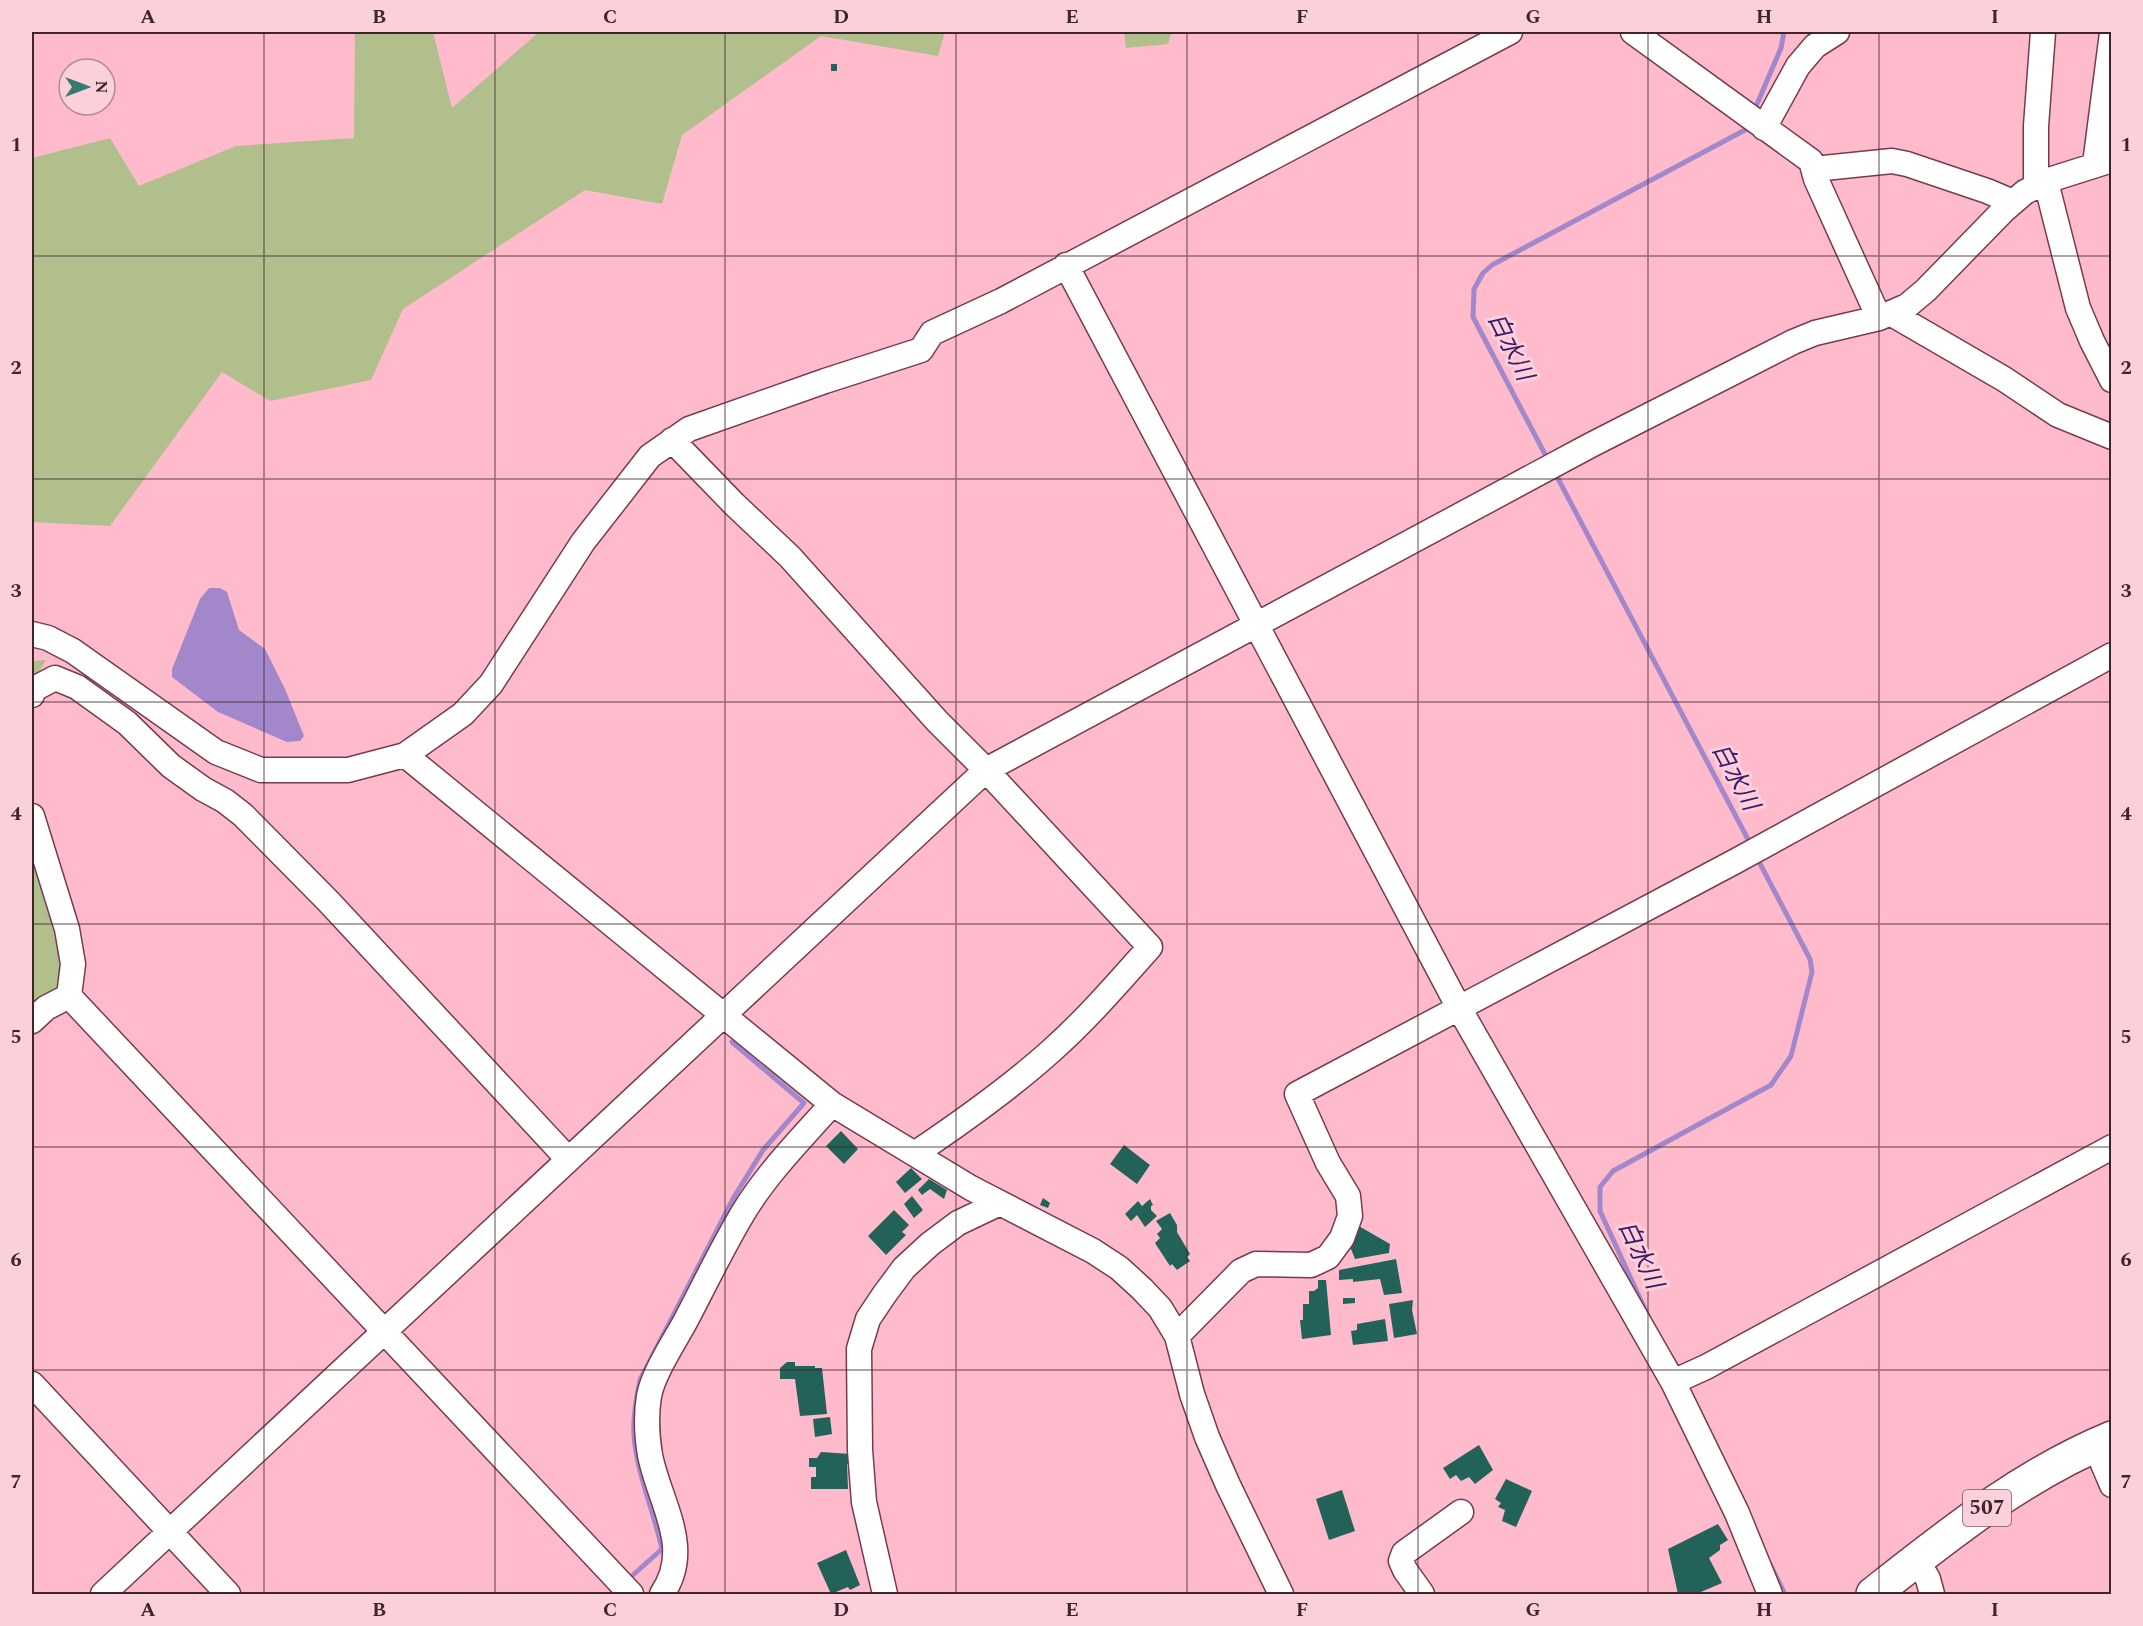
<svg xmlns="http://www.w3.org/2000/svg" width="2143" height="1626" viewBox="0 0 2143 1626" font-family="Spectral,'Noto Sans JP',serif">
<rect width="100%" height="100%" fill="#ffbacc"/>
<!-- green -->
<path fill="#b0bf8b" d="M355,32h78l19,76 87,-76h406l-7,24 -117,-20 -139,99 -20,69 -77,-14 -182,119 -32,71 -101,21 -48,-29 -112,154 -78,-4v-364l78,-20 29,48 97,-40 118,-8z
M1124,32h48l-4,12 -42,4z
M46,660l-14,24v-23z
M32,853l31,90 -3,42 -28,23z"/>
<!-- water -->
<path fill="#a288cb" d="M209,588h11l7,4 12,38 26,19 20,40 19,47 -4,5 -13,1 -69,-30 -46,-35v-8l28,-70z"/>
<g fill="none" stroke-linecap="round" stroke-linejoin="round">
<!-- stream -->
<path stroke="#a288cb" stroke-width="5" d="M1754,111l27,-63 3,-16
M1548,460l-75,-143 1,-28 9,-16 9,-8 253,-135 3,-8
M1554,471l197,374
M1648,1316l-48,-105v-24l13,-16 158,-86 20,-29 21,-84 -2,-13 -54,-103
M1770,1564l15,30
M633,1575l29,-26c-8,-37 -25,-75 -28,-113 -1,-19 2,-38 6,-56l94,-183 29,-47 41,-47 -72,-61"/>
</g>
<!-- building -->
<path fill="#226258" d="M831,64h6v7h-6z
M841,1131l17,18 -14,15 -18,-18z
M1124,1145l26,20 -13,19 -27,-20z
M911,1168l11,11 -17,14 -9,-11z
M929,1179l18,11 -3,9 -14,-10 -8,6 -4,-5z
M912,1196l11,14 -9,8 -10,-14z
M1043,1198l7,5 -2,5 -8,-3z
M1150,1199l3,6 -2,1v4l6,6 -12,11 -8,-12 -6,6 -6,-7 13,-13 4,5z
M894,1210l15,15 -7,7 4,3 -20,20 -18,-19z
M1170,1213l7,12v7l13,22 -3,3 3,4 -13,9 -5,-6 -2,2 -15,-23 5,-5 -3,-4 5,-5 -6,-8z
M1357,1225l33,19 -1,9 -34,6 -4,-10v-8z
M1396,1259l6,34 -18,2 -4,-16 -27,3v-3l-14,1v-10z
M1318,1280h8l5,55 -29,4 -2,-19h3v-16h6v-13h5l4,-3z
M1343,1298h12v5l-12,1z
M1413,1300l-1,10 5,24 -23,4 -5,-34z
M1385,1319l3,22 -35,4 -2,-14 6,-1v-6z
M787,1362h8v4h20v2h7l5,46 -27,2 -5,-37h-15v-11z
M830,1417l2,17 -17,3 -2,-18z
M1479,1445l14,25 -18,14 -6,-7 -8,4 -5,-6 -6,4 -7,-11z
M821,1452l30,2v10h-4l1,25h-37v-12h5v-10h-7v-9h8z
M1506,1479l26,12 -16,36 -14,-6 3,-11 -7,-3 3,-4 -6,-4z
M1342,1490l13,41 -26,9 -13,-41z
M1718,1524l10,16 -8,5v5l-11,8 13,25 -26,11h-18l-10,-45z
M846,1550l14,35 -10,5 -2,-3 -17,7 -14,-31z"/>
<g fill="none" stroke-linecap="round" stroke-linejoin="round">
<!-- minor casing -->
<g stroke="#763c4e" stroke-width="27">
<path id="minor" d="M1633,32l178,129 5,18 63,139
M1764,128l34,-62 17,-20 22,-14
M2095,164l17,-131
M1814,169l78,-8 15,3 80,27 26,11
M2046,182l32,126 14,33 20,39
M2036,187v-61l7,-94
M1066,265l393,743 214,374 64,131 33,81
M1892,314l112,65 54,36 54,22
M672,440l62,64 56,53 147,164 49,49 164,177c-32,36 -63,72 -99,104 -41,37 -89,71 -135,102
M32,634l16,4 25,13 143,101 45,18h87l57,-15 58,-41 28,-30 92,-142 67,-86 39,-27 136,-48 96,-31 11,-17 69,-32 509,-269
M32,695l2,-6 21,-11 22,9 50,36 44,43 32,23 22,12 18,14 86,87 239,257
M405,755l427,349 139,84 122,63 26,17 23,21 18,19 17,28 15,58 15,43 21,48 53,109
M32,816l35,113 6,35 -4,32
M69,996l562,598
M32,1021l14,-13 23,-12
M1177,1336l64,-65 15,-7 55,1 17,-8 14,-19 8,-22 -2,-20 -20,-33 -31,-69 437,-232 378,-207
M1673,1382l33,-15 406,-220
M32,1384l196,210
M2095,1445l17,40
M1917,1560l11,19 4,15
M103,1594l883,-824 605,-325 202,-103 22,-9 64,-15 28,-12 19,-16 77,-79 22,-19 27,-13 60,-19
M662,1594c32,-46 -3,-92 -12,-139 -3,-18 -4,-41 -1,-59 4,-22 25,-54 36,-74 19,-36 37,-74 58,-109 24,-40 58,-74 89,-109
M885,1594l-21,-92 -4,-52 -1,-101 9,-30 16,-24 20,-27 26,-24 28,-21 42,-20
M1422,1594l-17,-24 -4,-9 3,-8 57,-41"/>
</g>
<!-- highway casing -->
<g stroke="#763c4e" stroke-width="36">
<path id="highway" d="M1873,1594c75,-59 149,-119 239,-156"/>
</g>
<!-- minor -->
<use href="#minor" stroke="#fff" stroke-width="24"/>
<!-- highway -->
<use href="#highway" stroke="#fff" stroke-width="33"/>
</g>
<!-- grid -->
<path fill="none" stroke="#3e242b" stroke-width="1.5" stroke-opacity="0.55" d="M264,32v1562M495,32v1562M725,32v1562M956,32v1562M1187,32v1562M1418,32v1562M1648,32v1562M1879,32v1562M32,256h2080M32,479h2080M32,702h2080M32,924h2080M32,1147h2080M32,1370h2080"/>
<g text-anchor="middle" dominant-baseline="central" stroke-width="6" stroke-linejoin="round" paint-order="stroke">
<!-- shield labels -->
<rect fill="#fbd0db" stroke="#775860" stroke-width="1.5" x="1963" y="1490" width="48" height="36" rx="4.5"/>
<g font-size="21" font-weight="bold" fill="#3e242b">
<text x="1987" y="1508">507</text>
</g>
<!-- water labels -->
<g font-size="24" font-style="italic" fill="#3e1767" stroke="#fbd0db">
<text transform="translate(1510 347) rotate(64)">白水川</text>
<text transform="translate(1735 777) rotate(62)">白水川</text>
<text transform="translate(1640 1255) rotate(65)">白水川</text>
</g>
</g>
<!-- border -->
<rect width="2143" height="1626" fill="none" stroke="#fbd0db" stroke-width="66"/>
<!-- north arrow -->
<g transform="translate(87 87) rotate(90)"><circle r="28" fill="#fbd0db" stroke="#af8b95" stroke-width="1.5"/>
<path d="M0-4.5L10 22L0 15L-10 22Z" fill="#367b70"/>
<text y="-9" font-size="16" font-weight="bold" text-anchor="middle" fill="#3e242b">N</text>
</g>
<rect x="33" y="33" width="2077" height="1560" fill="none" stroke="#3e242b" stroke-width="2"/>
<g font-size="20" text-anchor="middle" font-weight="bold" fill="#3e242b">
<text x="148" y="23">A</text>
<text x="379" y="23">B</text>
<text x="610" y="23">C</text>
<text x="841" y="23">D</text>
<text x="1072" y="23">E</text>
<text x="1302" y="23">F</text>
<text x="1533" y="23">G</text>
<text x="1764" y="23">H</text>
<text x="1995" y="23">I</text>
<text x="16" y="151">1</text>
<text x="2126" y="151">1</text>
<text x="16" y="374">2</text>
<text x="2126" y="374">2</text>
<text x="16" y="597">3</text>
<text x="2126" y="597">3</text>
<text x="16" y="820">4</text>
<text x="2126" y="820">4</text>
<text x="16" y="1043">5</text>
<text x="2126" y="1043">5</text>
<text x="16" y="1266">6</text>
<text x="2126" y="1266">6</text>
<text x="16" y="1488">7</text>
<text x="2126" y="1488">7</text>
<text x="148" y="1616">A</text>
<text x="379" y="1616">B</text>
<text x="610" y="1616">C</text>
<text x="841" y="1616">D</text>
<text x="1072" y="1616">E</text>
<text x="1302" y="1616">F</text>
<text x="1533" y="1616">G</text>
<text x="1764" y="1616">H</text>
<text x="1995" y="1616">I</text>
</g>
</svg>
